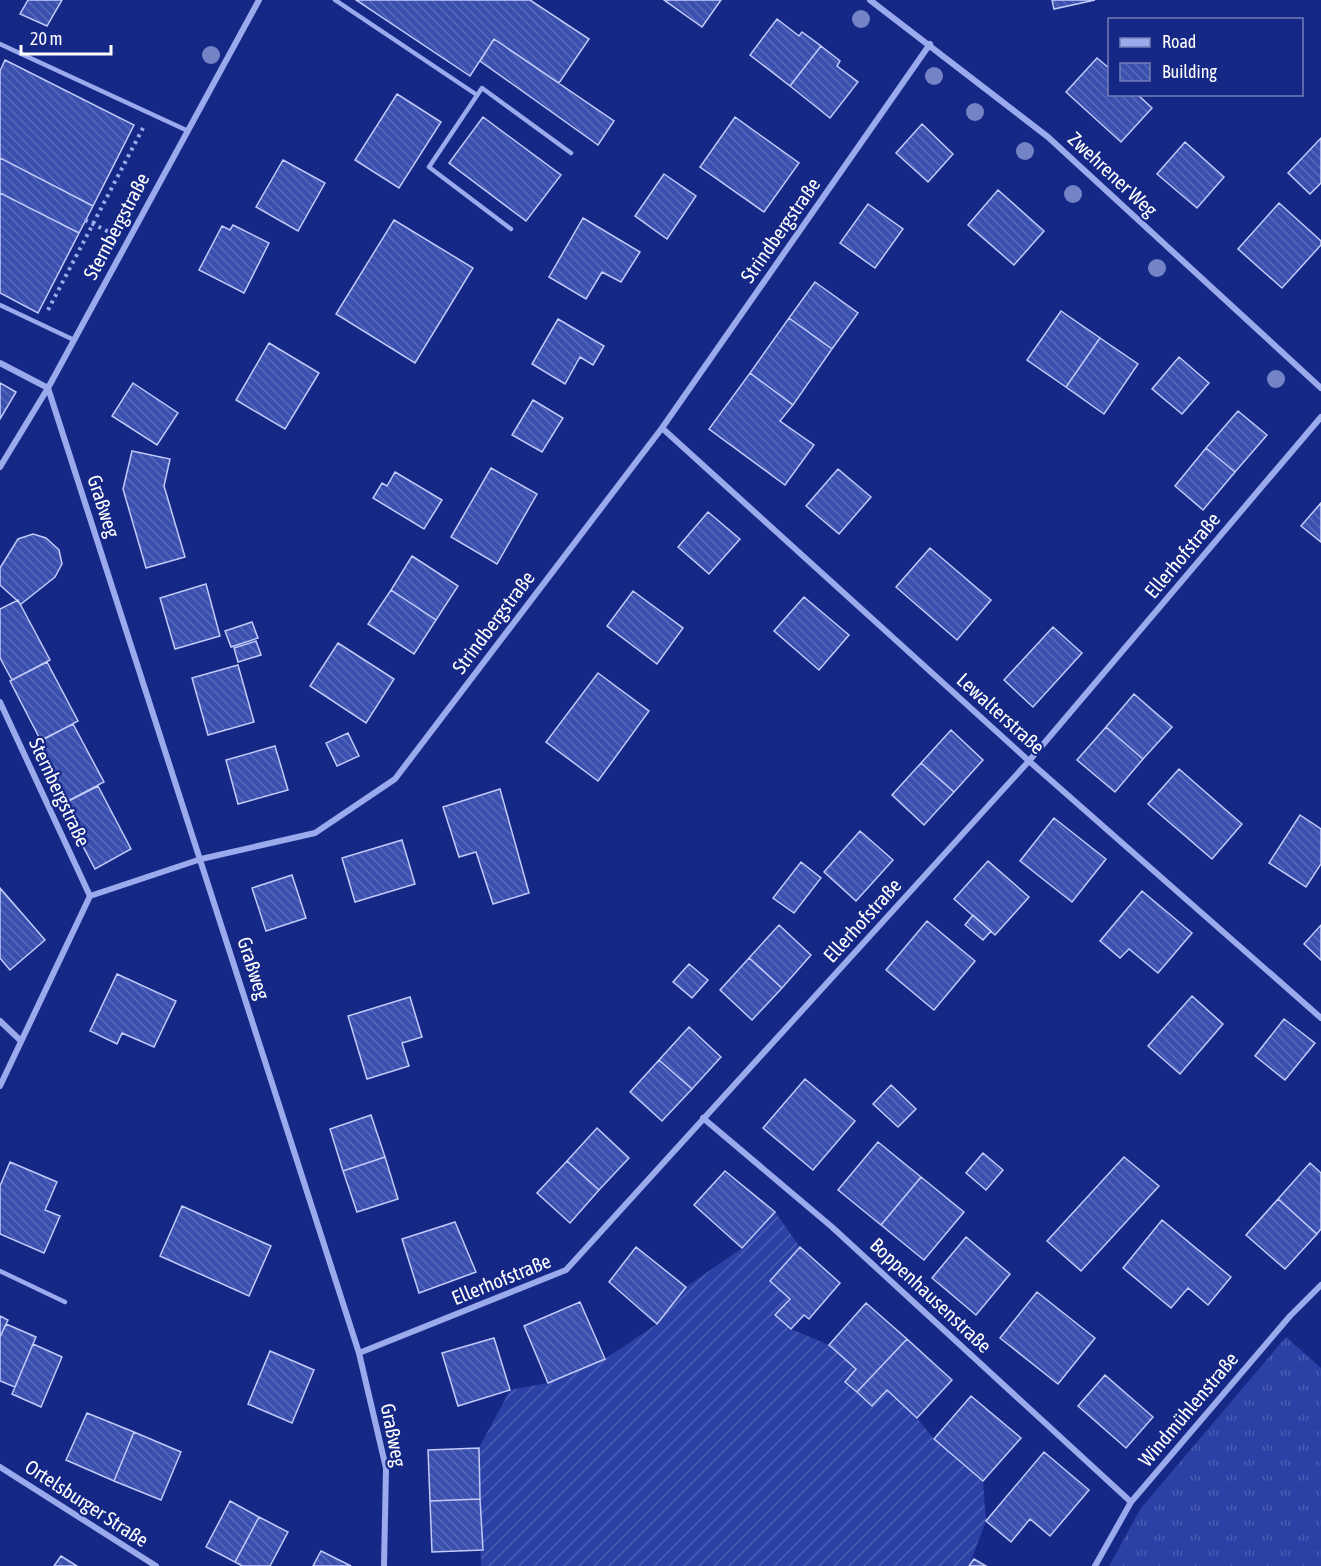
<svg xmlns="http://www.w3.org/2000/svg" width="1321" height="1566" viewBox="0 0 1321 1566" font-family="'Asap Condensed',sans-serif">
<defs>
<pattern id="grass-tufts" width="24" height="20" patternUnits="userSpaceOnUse" patternTransform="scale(1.5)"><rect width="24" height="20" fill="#2c41a6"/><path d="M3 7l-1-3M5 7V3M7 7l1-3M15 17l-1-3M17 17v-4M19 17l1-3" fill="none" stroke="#4c5eb3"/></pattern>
<pattern id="garden-furrows" width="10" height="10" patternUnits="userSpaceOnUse" patternTransform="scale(1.5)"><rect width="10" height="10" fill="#2c41a6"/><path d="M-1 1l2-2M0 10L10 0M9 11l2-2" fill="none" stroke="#4c5eb3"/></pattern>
<pattern id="building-back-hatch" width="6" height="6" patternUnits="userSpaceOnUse" patternTransform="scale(1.5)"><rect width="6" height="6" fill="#3a4fae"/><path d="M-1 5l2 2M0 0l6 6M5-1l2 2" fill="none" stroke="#5869ba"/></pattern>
</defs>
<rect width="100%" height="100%" fill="#162886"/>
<!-- grass -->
<path fill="url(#grass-tufts)" d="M1286,1337l35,31v198h-212l32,-58z"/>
<!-- garden -->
<path fill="url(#garden-furrows)" d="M775,1212l25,35 -30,34 20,18 -14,16 15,14 38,16 27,24 -10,13 26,23 15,-15 30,28 17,21 49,42 3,40 -17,45h-488l-2,-118 31,-58 38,-7 57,-24 52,-35 29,-37 56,-39z"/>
<!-- building -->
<path fill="url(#building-back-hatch)" stroke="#c1cbfa" stroke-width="1.5" d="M28,0h34l-15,26 -27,-12z
M356,0h174l59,39 -30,44 -65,-44 -24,37z
M664,0h57l-19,27z
M1052,0h43l-41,9z
M777,19l22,17 3,-4 19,14 -31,40 -40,-31z
M494,39l120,82 -16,24 -118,-84z
M821,46l19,15 -3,5 21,16 -28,36 -40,-32z
M1097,58l13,11v25h27l15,14 -31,34 -55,-50z
M5,60l129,65 -41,81 -93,-48v-87z
M397,94l44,28 -42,66 -44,-28z
M483,117l78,58 -35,46 -77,-58z
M735,117l64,46 -35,49 -64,-45z
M922,124l31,30 -25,28 -32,-29z
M1321,138v45l-11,11 -22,-21z
M1185,142l39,35 -27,31 -40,-34z
M0,158l93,48 -14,27 -79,-40z
M283,160l42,23 -27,48 -42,-24z
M664,174l32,22 -29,43 -32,-23z
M998,190l46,41 -30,34 -46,-40z
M0,193l79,40 -41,80 -38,-20z
M1279,203l42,38v4l-39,43 -44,-39z
M868,204l35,25 -28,39 -35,-25z
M583,218l57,34 -19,30 -19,-10 -16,27 -37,-22z
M394,220l79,48 -58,95 -79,-49z
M233,225l36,18 -25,50 -45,-23 23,-44 8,4z
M815,282l43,31 -26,36 -43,-31z
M1061,311l39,27 -34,49 -39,-27z
M789,318l43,31 -39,56 -43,-32z
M558,319l46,27 -11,19 -13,-8 -15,27 -33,-20z
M1100,338l38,26 -34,50 -38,-27z
M269,343l50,30 -34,56 -49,-29z
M1179,357l30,26 -27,31 -30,-25z
M750,373l43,32 -13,16 34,24 -29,40 -76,-56z
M0,383l16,9 -16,27z
M133,383l45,30 -21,32 -45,-29z
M533,400l30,18 -21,34 -30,-17z
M1238,411l29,24 -32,37 -29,-24z
M1206,448l29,24 -32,38 -28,-24z
M132,451l38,8 -6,27 21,71 -39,11 -23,-79z
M491,468l46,26 -40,70 -46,-27z
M838,469l33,28 -32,37 -33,-28z
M395,472l47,28 -18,29 -51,-31 9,-15 5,3z
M1321,503v39l-20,-16z
M708,512l32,27 -31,35 -31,-27z
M33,534l13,4 13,12 3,14 -7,13 -34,27 -21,-19v-17l18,-29z
M930,548l61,52 -34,40 -61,-53z
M412,556l46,30 -22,34 -45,-30z
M206,584l14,52 -45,13 -15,-51z
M391,590l45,30 -22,34 -46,-30z
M633,591l50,37 -26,36 -50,-38z
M804,597l45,38 -30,35 -45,-39z
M18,600l32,60 -38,20 -12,-22v-49z
M252,622l6,16 -27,9 -6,-16z
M1053,627l29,26 -49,54 -29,-27z
M256,641l5,14 -23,7 -4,-14z
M338,643l56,36 -28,44 -56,-37z
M47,662l31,59 -37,20 -31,-60z
M238,665l16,57 -46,13 -16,-57z
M598,673l51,38 -51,70 -52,-39z
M1134,694l38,33 -29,32 -37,-32z
M73,724l31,58 -38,20 -31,-59z
M1106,727l37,32 -28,33 -38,-32z
M951,730l32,30 -29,32 -33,-29z
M348,733l11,23 -22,10 -11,-23z
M275,746l13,44 -50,14 -12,-44z
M921,763l33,29 -30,33 -32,-30z
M1179,769l63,55 -30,35 -64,-55z
M98,786l33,63 -36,20 -34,-64z
M500,789l29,104 -36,11 -17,-52 -17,5 -16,-50z
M1300,815l21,14v35l-15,23 -37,-24z
M1054,818l52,41 -34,43 -52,-41z
M860,831l33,29 -37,41 -32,-29z
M402,840l13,44 -60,18 -13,-44z
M988,861l41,36 -34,38 -41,-36z
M801,862l20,16 -27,35 -21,-15z
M292,875l14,43 -40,13 -14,-43z
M0,888l45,52 -35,30 -10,-12z
M1142,891l50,42 -34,40 -29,-24 -9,9 -20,-17z
M973,915l18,16 -8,9 -18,-15z
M927,921l48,40 -41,49 -48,-40z
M779,925l32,30 -29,33 -33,-30z
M1321,925v35l-17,-16z
M749,958l33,30 -30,32 -32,-30z
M689,964l19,16 -16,18 -19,-16z
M117,974l59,27 -22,46 -32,-14 -5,11 -27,-13z
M1192,996l31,28 -43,50 -32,-28z
M410,997l12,40 -20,6 7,23 -42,13 -19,-63z
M1284,1019l31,24 -30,37 -30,-24z
M689,1027l32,30 -29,32 -33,-29z
M659,1060l33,29 -30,32 -32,-29z
M805,1079l50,42 -42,49 -50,-42z
M891,1085l25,24 -18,18 -25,-23z
M371,1115l14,42 -42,14 -13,-42z
M597,1128l32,30 -30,32 -32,-29z
M878,1142l43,35 -40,48 -43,-35z
M983,1153l20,17 -17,20 -20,-17z
M385,1157l13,42 -41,13 -14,-41z
M1124,1157l35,29 -78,85 -34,-30z
M567,1161l32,29 -29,33 -33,-30z
M10,1162l47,20 -12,28 15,6 -16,37 -44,-19v-48z
M1310,1163l11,10v56l-4,5 -39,-35z
M725,1171l50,41 -33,36 -48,-43z
M921,1177l43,35 -40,48 -43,-35z
M1278,1199l39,35 -32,35 -39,-34z
M182,1206l89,40 -22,50 -89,-40z
M1162,1220l69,57 -23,28 -20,-17 -17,20 -48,-40z
M455,1222l21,50 -57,21 -17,-54z
M966,1237l44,37 -34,41 -44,-37z
M636,1247l50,40 -29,37 -48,-42z
M800,1247l40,36 -31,36 -5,-4 -13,14 -16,-14 15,-16 -20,-18z
M1037,1292l58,46 -37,46 -58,-46z
M580,1302l25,57 -57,24 -24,-57z
M866,1303l41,36 -50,53 -12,-10 11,-13 -27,-24z
M0,1316l8,4 -8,17z
M6,1324l30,13 -21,50 -15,-6v-44z
M494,1338l16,52 -52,16 -16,-53z
M907,1339l45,41 -35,38 -30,-28 -15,16 -15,-14z
M33,1344l29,13 -21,50 -29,-13z
M270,1351l44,19 -22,53 -44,-19z
M1105,1375l48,42 -27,31 -48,-42z
M971,1396l50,42 -38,43 -49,-42z
M87,1413l47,19 -20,49 -48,-21z
M134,1432l47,20 -20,48 -47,-19z
M479,1448l1,51 -50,2 -2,-51z
M1044,1452l45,38 -39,46 -20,-17 -19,23 -25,-21z
M480,1499l3,51 -51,2 -2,-51z
M230,1501l29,16 -24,45 -29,-15z
M259,1517l29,15 -18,34h-28l-7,-4z
M321,1551l30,15h-38z
M61,1556l16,10h-23z
M974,1559l12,7h-17z"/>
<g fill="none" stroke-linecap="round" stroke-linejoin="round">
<!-- path -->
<path stroke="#9baaed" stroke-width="4" stroke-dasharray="3 4.5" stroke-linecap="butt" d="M85,220l26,13
M48,310l95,-182"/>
<!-- service -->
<path stroke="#9baaed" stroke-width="4.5" d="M335,0l142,95
M0,44l186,86
M511,229l-82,-62 53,-79 89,65
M0,305l74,35
M0,1271l65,31"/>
<!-- minor -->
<path stroke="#9baaed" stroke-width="6" d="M870,0l178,137 273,251
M0,363l48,25
M48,388l311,965 27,115 -2,98
M662,428l367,333 292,257
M0,467l48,-79 211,-388
M0,702l90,194
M0,1021l20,19
M0,1086l90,-190 111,-37 114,-26 80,-54 267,-351 268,-384
M703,1118l129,109 299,275
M359,1353l207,-83 463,-509 292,-344
M0,1467l156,99
M1095,1566l36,-64 159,-186 31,-31"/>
</g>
<!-- trees -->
<g fill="#7482c6">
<circle cx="861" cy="19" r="9"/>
<circle cx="211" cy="55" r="9"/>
<circle cx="934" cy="76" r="9"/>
<circle cx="975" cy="112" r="9"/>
<circle cx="1025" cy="151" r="9"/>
<circle cx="1073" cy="194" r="9"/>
<circle cx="1157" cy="268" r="9"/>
<circle cx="1276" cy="379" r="9"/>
</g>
<g text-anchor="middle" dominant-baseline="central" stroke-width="4.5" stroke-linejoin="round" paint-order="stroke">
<!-- street labels -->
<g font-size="20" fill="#fff" stroke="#162886">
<text transform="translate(1113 174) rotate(43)">Zwehrener Weg</text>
<text transform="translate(116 226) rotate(-62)">Sternbergstraße</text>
<text transform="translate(780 230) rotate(-55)">Strindbergstraße</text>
<text transform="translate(104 506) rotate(72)">Graßweg</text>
<text transform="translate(1182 555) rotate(-50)">Ellerhofstraße</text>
<text transform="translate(493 622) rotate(-53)">Strindbergstraße</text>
<text transform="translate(1001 713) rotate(42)">Lewalterstraße</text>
<text transform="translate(60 792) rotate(65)">Sternbergstraße</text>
<text transform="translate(862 920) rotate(-48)">Ellerhofstraße</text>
<text transform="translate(254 968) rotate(72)">Graßweg</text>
<text transform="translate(501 1279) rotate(-22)">Ellerhofstraße</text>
<text transform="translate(931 1295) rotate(43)">Boppenhausenstraße</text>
<text transform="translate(1188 1409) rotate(-50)">Windmühlenstraße</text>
<text transform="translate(394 1435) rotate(79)">Graßweg</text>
<text transform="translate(87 1503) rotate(33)">Ortelsburger Straße</text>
</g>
</g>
<!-- legend -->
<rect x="1108" y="18" width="195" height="78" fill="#162886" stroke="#737eb6" stroke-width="1.5"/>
<rect x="1120" y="38" width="30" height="9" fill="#9baaed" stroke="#737eb6" stroke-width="1.5"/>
<text x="1162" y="48" font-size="18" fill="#ffffff">Road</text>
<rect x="1120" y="63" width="30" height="18" fill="url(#building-back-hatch)" stroke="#737eb6" stroke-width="1.5"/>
<text x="1162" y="78" font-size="18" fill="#ffffff">Building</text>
<!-- scale -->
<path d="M21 45v9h90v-9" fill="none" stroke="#ffffff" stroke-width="3"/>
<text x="30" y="45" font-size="18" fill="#ffffff" stroke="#162886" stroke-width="4.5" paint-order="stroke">20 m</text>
</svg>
